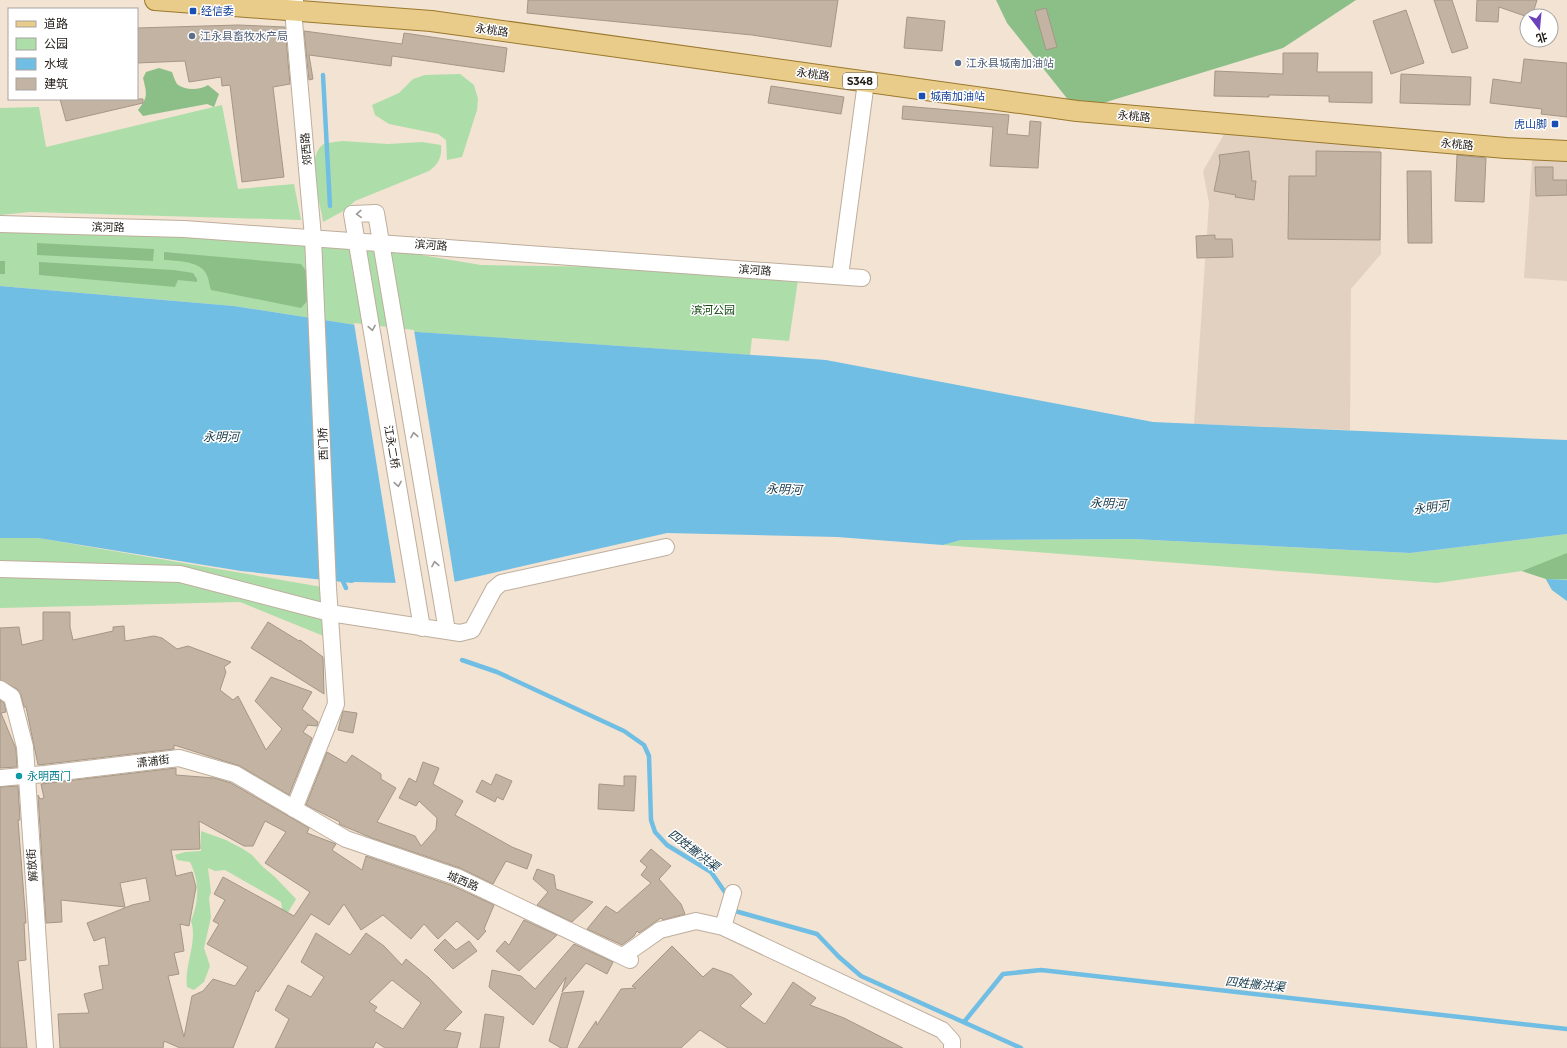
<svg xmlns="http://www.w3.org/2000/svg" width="1567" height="1048" viewBox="0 0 1567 1048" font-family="Montserrat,'Noto Sans SC',sans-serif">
<rect width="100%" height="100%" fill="#f3e3d2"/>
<!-- industrial -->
<path fill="#e2d1c0" d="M1230,124l150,14 1,116 -30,35 -1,141 -156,-6 15,-221 -6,-32z
M1533,149l34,2v130l-43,-3z"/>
<!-- green -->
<path fill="#addea9" d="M460,74l14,11 4,14 -1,11 -15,47 -15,3 -1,-20 -8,-6 -49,-10 -14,-9 -3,-10 27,-12 14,-14 12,-4z
M222,105l16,84 56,-5 7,36 -271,-8 -30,3v-107l39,-1 7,40z
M343,141l45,3 34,-2 19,3c1,12 -2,19 -12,26l-74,30 -10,9 -22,12c-2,-19 -19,-66 1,-78 5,-2 14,-2 19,-3z
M0,225l313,12 168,28 263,4 55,4 -10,68 -37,-3 -2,17 -362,-25 -154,-24 -234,-20z
M1567,534v67l-15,-11 -6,-11 -24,-8 -85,12 -494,-38 18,-5 172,-1 277,14z
M0,538h38l290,50 3,51 -91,-37 -240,6z
M201,831l25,9 17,9 9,6 11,12 12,10 21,22 -13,22 -9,3 8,-16 -1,-6 -56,-32 -10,1 -7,-3 3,24 -2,6 2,19 -7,31 6,18 -6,16 -10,8 -7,-3c-3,-22 11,-45 4,-66 8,-20 9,-39 -1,-59l-13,-2 -2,-5 10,-3 16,-1z"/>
<!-- forest -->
<path fill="#8cbf88" d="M996,0h360l-73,48 -206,63 -70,-88z
M159,68l13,4c1,3 3,9 5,12 8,7 23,6 31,1l11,9 -5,13 -7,-3 -64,12 -5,-6c10,-13 9,-16 5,-32l3,-6z
M37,243l117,6 -1,12 -116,-6z
M164,252l137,12 6,8 3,26 -9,10 -90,-18c-2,-5 -2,-13 -6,-18 -7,-11 -29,-11 -41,-12z
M0,261h5v13h-5z
M39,262l135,8 19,3 4,6v3l-19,-2 -3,7 -136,-12z
M1567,553v26h-20l5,11 15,11 -15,-11 -6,-11 -24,-8z"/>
<!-- water -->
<path fill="#70bee4" d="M0,286l234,20 154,24 438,30 327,62 414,18v94l-157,19 -277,-14 -172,1 -18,5 -106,-8 -170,-4 -222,51 -90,-2 -3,1 -111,-12 -203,-33h-38z
M1546,579l21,1v21l-15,-11z"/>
<!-- pier -->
<path fill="#f3e3d2" d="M354,323l60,7 41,254 -10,2 -49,-1z"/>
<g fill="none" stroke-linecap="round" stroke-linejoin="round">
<!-- stream -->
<path stroke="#70bee4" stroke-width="4.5" d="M323,75l7,131
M341,577l5,11
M462,660l35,12 127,59 20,14 5,11 2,64 4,12 12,13 44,27 16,23
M733,907l2,4 82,23 22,23 22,19 160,72
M964,1022l39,-48 38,-4 526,59"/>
</g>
<!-- building -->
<path fill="#c3b3a3" stroke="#a59686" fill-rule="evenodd" d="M528,0h310l-7,47 -79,-12 -225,-22z
M1434,0h18l16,48 -16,5z
M1477,0h60l-5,16h-7l-26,-9 -1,15 -22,-1z
M1046,8l11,39 -11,3 -11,-39z
M1406,10l18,53 -33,11 -18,-53z
M907,17l38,4 -3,30 -38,-3z
M238,25l47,2 5,57 -17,3 11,90 -42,5 -12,-97 -8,1 -1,-9 -32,5 -4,-21 -48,2v-35z
M304,31l98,13 2,-11 103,15 -3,24 -112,-16 -1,10 -82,-11 4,24 -4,1z
M1283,53h35l-1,19h55v31l-43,-1v-6l-60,-1v2l-55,-1 1,-25 68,3z
M1524,59l43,4v54l-26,-3 1,-5 -52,-6 3,-24 28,4z
M1401,74l70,3 -1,28 -70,-2z
M771,86l73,11 -3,17 -73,-11z
M60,99h83v4l-77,18z
M903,106l106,9 -2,19 22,2 1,-15 11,1 -3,46 -48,-2 3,-39 -91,-8z
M1249,151l3,30h4l-2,19 -19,-3 1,-2 -22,-4 6,-29 -1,-7z
M1316,151l65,1 -1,88 -92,-1 1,-63h27z
M1457,155l29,3 -2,44 -29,-1z
M1535,167h18v13h14v15l-31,1z
M1407,171h24l1,72h-24z
M1215,235v4h17l1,18 -36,1 -1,-22z
M43,612h27v15l3,13 40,-9v-4l11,-1 1,15 29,-5 8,2 15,11 11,-3 43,16 -7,5 2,5 -6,18 13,10 5,-4 28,54 16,-21 -27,-28 16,-24 41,15 -10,17 16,13 -1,4 -10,-1h1l-5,7 9,6 -23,57 -49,-29 -66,-21v4l-136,16 -12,-58h-2l-3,-12 -4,-6 -17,-9v-52l19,-1 3,18 21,-5z
M268,622l31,19 1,-1 23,17 1,37 -73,-46z
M0,700l4,3 2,9 -5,1 15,36 1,18 -17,1z
M343,711l14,2 -4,20 -15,-3z
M327,752l19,11 6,-8 29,19v5l15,9 -19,34 38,14 6,10 15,-17 1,-11 -18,-17 -3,5 -17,-8 10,-20 7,4 7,-20 16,6 -6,16 30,17 -8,14 57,32 20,8 -5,14 -21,-8 -13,23 -33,-16 -88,-30 -31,-13 -2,-1 1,-2 -34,-17z
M176,768v7l38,3 17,5 78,45 -2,5 29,11 -4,6 30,20 4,-14 87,30 41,19 -10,24 2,2 -8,9 -21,-19 -19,18 -14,-15 -13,15 -28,-24 -22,15 -17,-26 -15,21 -18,-11 -53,78 -2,-2 -23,58h-53l-16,-7 -1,7h-103l-2,-34 31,-1 -5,-19 19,-5 -4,-23 10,-1 -4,-28 -11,4 -7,-18 45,-18 18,-4 -4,-23 -26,5 5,24 -64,-7 1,22 -16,1 -8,-128 2,4 4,-1 -3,-14zM199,821l45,25h9l12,-25 21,11 -21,31 45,29 -16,24 -71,-39 -9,17 11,6 -12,21 6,3 -12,20 41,23 -13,19 -22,-7 -10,12 -11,5 -8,41 -16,-61 11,-2 -5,-21 10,-2 -4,-27 9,2 7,-39 -4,-15 -16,4 -5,-26 29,-1z
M496,774l16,7 -9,19 -6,-3 -2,5 -19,-10 6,-12 9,5z
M624,776h12l-2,35 -36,-2 1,-25 25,2z
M18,786l2,34h-2l8,103h-2l2,37 -8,1 9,87h-27v-261z
M651,849l20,17 -12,13 22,25 4,10 -22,6 -2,-2 -22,15 -2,-2 -3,5 -12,9 -35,-16 19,-23 11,7 34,-30 -10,-8 6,-8 -7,-6z
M537,869l17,6 2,14 37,13 -21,20 -35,-17 11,-13 -15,-13z
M524,920l33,15 -38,36 -23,-20 9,-10 4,4z
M316,933l34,22 16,-22 18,13 18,19 4,-6 23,19 33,34 -18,18 17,3 -4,15h-72l-9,-6 -3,6h-98l14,-29 -14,-9 13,-25 23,12 13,-20 -23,-15zM392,980l29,23 -18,26 -29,-18 3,-4 -8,-5z
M445,939l11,11 13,-9 8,10 -24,18 -19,-19z
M574,944l39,18 -6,12 -21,-11 -24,29 4,-15 -33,48 -44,-38 3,-17 29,6 14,13z
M672,946l31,31 10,-9 19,7 20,19 -12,12 25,18 28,-42 23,16 -6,7 34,13 59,30h-175l-28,-18 -19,18h-103l18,-27 1,4 24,-36 15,-1 -4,-2z
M584,991l-17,57h-6l-12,-7 13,-48z
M485,1014l19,3 -5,31h-19z"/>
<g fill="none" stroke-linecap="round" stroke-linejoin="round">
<!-- minor casing -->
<g stroke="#beae9d" stroke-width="18">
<path id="minor" d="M0,224l184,5 678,49
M840,276l26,-194
M0,569l180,5 150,39 130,20 12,-3 22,-41 7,-6 165,-36
M422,628l-70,-414 24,-1 71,418
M0,689l12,8 13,50 20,301
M0,778l45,-4 134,-16 56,16 111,65 111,38 173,83
M294,809l42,-105 -8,-116 -15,-351 -20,-227 2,-10
M723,927l10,-34
M623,956l37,-26 36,-9 27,6 219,103 10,11v7"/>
</g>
<!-- major casing -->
<g stroke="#9a782d" stroke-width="22">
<path id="major" d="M155,0l276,21 646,90 429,37 61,3"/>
</g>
<!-- minor -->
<use href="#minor" stroke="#fff" stroke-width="16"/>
<!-- major -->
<use href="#major" stroke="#e9cc89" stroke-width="20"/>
</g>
<!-- one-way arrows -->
<defs><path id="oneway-chevron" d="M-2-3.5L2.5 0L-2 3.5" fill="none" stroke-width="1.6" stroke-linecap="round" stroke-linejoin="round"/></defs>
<g stroke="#9b9896">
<use href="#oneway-chevron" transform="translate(359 214) rotate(177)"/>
<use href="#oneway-chevron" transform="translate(372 328) rotate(80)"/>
<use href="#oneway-chevron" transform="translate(414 435) rotate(-100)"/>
<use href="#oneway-chevron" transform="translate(398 484) rotate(80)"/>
<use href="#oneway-chevron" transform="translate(435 564) rotate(-100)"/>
</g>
<!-- markers -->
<g fill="#1a4fb4" stroke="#fff" stroke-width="1.5">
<rect x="189" y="7" width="8" height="8" rx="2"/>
<rect x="918" y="92" width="8" height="8" rx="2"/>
<rect x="1551" y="120" width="8" height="8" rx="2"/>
</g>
<g fill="#5c6f8a" stroke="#fff" stroke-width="1.5">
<circle cx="192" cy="36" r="4"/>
<circle cx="958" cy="63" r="4"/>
</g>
<circle fill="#0f9aa8" stroke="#fff" stroke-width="1.5" cx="19" cy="776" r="4"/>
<g text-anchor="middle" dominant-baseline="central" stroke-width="3" stroke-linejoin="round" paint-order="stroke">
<!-- shield labels -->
<rect fill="#fff" stroke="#635f5b" stroke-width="1" x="843" y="73" width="34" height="16" rx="3"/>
<g font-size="10" font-weight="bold" fill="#201b15">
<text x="860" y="81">S348</text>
</g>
<!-- transit labels -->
<g font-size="11" fill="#164399" stroke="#fff" text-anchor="start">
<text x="201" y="11">经信委</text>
<text x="930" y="96">城南加油站</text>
<text x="1547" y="124" text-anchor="end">虎山脚</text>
</g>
<!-- street labels -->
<g font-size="11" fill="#201b15" stroke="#fff">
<text transform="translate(492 30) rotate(8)">永桃路</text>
<text transform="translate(813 74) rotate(8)">永桃路</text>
<text transform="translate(1134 116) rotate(5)">永桃路</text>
<text transform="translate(1457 144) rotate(5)">永桃路</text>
<text transform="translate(306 149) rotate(-95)">郊西路</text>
<text transform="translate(108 227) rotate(1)">滨河路</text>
<text transform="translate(431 245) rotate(4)">滨河路</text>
<text transform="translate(755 270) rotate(4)">滨河路</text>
<text transform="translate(323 444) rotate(-92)">西门桥</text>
<text transform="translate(392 447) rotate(80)">江永二桥</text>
<text transform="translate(153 761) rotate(-7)">潇浦街</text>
<text transform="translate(32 865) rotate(-94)">解放街</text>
<text transform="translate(463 881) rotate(23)">城西路</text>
</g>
<!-- service labels -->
<g font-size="11" fill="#4e5e75" stroke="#fff" text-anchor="start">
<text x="200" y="36">江永县畜牧水产局</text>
<text x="966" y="63">江永县城南加油站</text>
</g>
<!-- park labels -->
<g font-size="11" fill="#0f440e" stroke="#fff">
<text x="713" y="310">滨河公园</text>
</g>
<!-- culture labels -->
<g font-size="11" fill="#0d838f" stroke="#fff" text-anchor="start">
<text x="27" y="776">永明西门</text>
</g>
<!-- water labels -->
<g font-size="12" font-style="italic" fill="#153848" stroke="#fff">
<text x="221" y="436">永明河</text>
<text transform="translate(784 489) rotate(2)">永明河</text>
<text transform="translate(1108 503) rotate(2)">永明河</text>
<text transform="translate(1431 507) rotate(-7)">永明河</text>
<text transform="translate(694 850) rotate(37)">四姓撇洪渠</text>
<text transform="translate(1255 984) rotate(6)">四姓撇洪渠</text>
</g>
</g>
<!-- legend -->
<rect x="8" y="8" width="130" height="92" fill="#ffffff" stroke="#a6a4a1"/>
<rect x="16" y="21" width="20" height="6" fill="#e9cc89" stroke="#a6a4a1"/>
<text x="44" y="28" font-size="12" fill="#201b15">道路</text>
<rect x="16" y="38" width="20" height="12" fill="#addea9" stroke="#a6a4a1"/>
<text x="44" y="48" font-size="12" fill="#201b15">公园</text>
<rect x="16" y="58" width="20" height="12" fill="#70bee4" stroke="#a6a4a1"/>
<text x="44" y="68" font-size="12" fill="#201b15">水域</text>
<rect x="16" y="78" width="20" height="12" fill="#c3b3a3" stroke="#a6a4a1"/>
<text x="44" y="88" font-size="12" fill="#201b15">建筑</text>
<!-- north arrow -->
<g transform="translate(1539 28) rotate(164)"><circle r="19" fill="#ffffff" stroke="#a6a4a1"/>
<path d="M0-3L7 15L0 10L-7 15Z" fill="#6a41b9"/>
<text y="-6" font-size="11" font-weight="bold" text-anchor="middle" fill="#201b15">北</text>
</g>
</svg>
